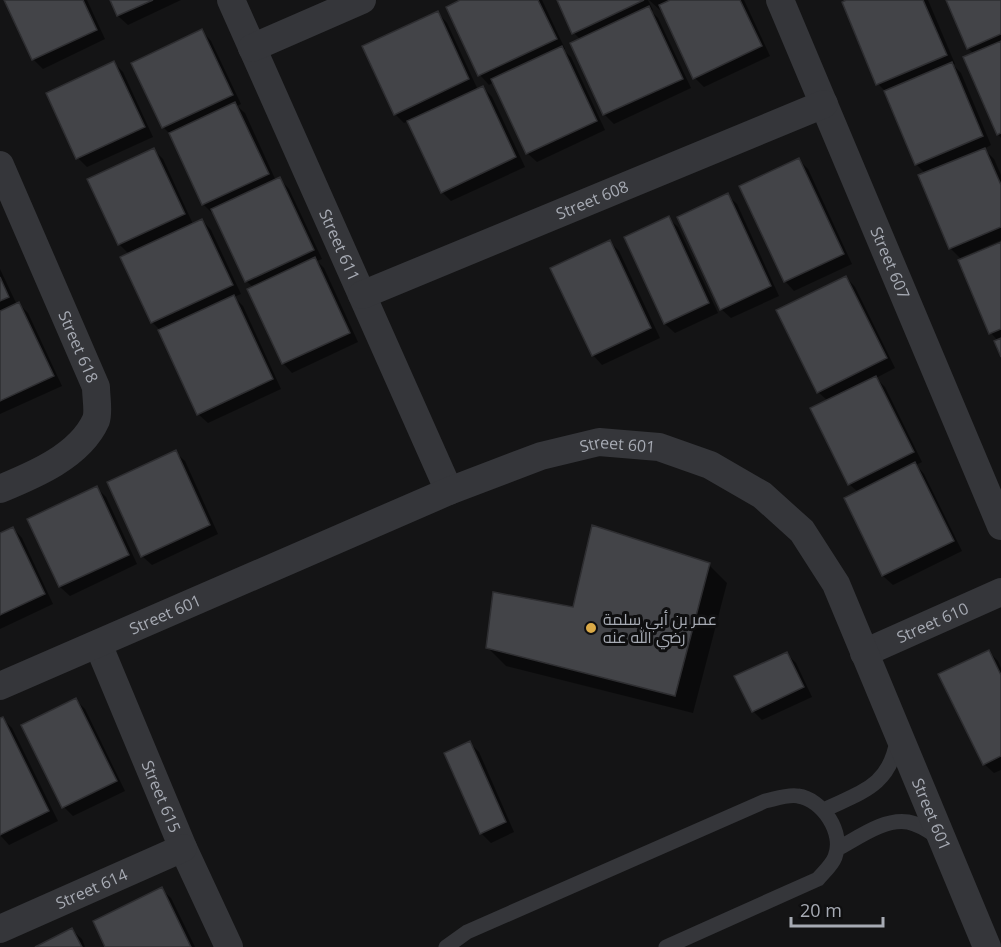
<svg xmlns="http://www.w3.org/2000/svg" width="1001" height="947" viewBox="0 0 1001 947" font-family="'Open Sans',Cairo,sans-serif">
<rect width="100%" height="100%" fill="#141415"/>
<!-- shadow -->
<path fill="#0007" d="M6,0h81l18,39 -62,30 -10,-10z
M111,0h70l-53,25 -10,-9z
M464,0h78l23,49 -2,1 8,7 34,73 -68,32 -10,-9 -33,-71 -5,3 -9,-10z
M559,0h89l5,10 -2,1 7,7 33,70 -77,36 -10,-10 -23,-74 -7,-7z
M649,0h95l26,56 -66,31 -9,-9 -32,-68 -2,1z
M850,0h78l27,64 -2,1 8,8 30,72 -7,4 10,10 7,16v65l-41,18 -10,-10 -24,-74 -10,-10 -30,-72 -8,-8z
M948,0h53v138l-3,-4 -24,-80 -6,-6z
M438,13l9,10 31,67 5,-3 9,10 33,70 -74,34 -9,-9 -33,-71 -5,2 -9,-9z
M202,31l9,10 30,63 -4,2 8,7 31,68 4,-2 9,10 33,70 -5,2 7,7 34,74 -66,31 -9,-10 -30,-76 -7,-6 -32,-69 -2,1 -9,-9 -32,-69 -8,-8z
M114,63l9,9 30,65 -66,30 -9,-9z
M153,149l10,10 30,65 9,-4 9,10 30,64 -7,3 9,9 38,83 -73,34 -10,-9 -37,-83 -9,-9 -23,-68 -10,-10z
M799,160l9,9 44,95 -58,27 -9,-10z
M727,195l10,9 42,92 -48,22 -10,-9z
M668,218l10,9 40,86 -43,20 -10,-9 -39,-86z
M610,242l9,9 41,87 -58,27 -9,-10z
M1001,244v109l-3,-12 -7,-8 -31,-72z
M0,269l17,36 2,-1 9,9 34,73 -62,28z
M846,277l9,10 40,81 -19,10 9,9 37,75 -6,3 8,9 38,77 -69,34 -10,-9 -37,-78 12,-6 -9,-8 -21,-83 -10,-9z
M175,452l10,9 33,73 -66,31 -10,-9z
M97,488l9,9 31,67 -67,32 -10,-9 -31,-67z
M13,528l9,10 31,66 -53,25v-94z
M709,565l18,18 -34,130 -187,-47 -18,-18 86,-39z
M988,651l10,10 3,7v102l-7,3 -10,-9z
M786,653l10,10 16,34 -50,23 -9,-9z
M76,700l9,9 40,82 -52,25 -9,-9z
M3,719l9,9 46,93 -49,24 -9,-10v-115z
M470,743l9,9 35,80 -23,11 -10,-10z
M161,889l10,9 24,49h-88z
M72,930l10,9 3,8h-47z"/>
<!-- building -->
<path fill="#434448" stroke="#2e2e31" stroke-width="1.5" d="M4,0h79l14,30 -65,30z
M110,0h43l-36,16z
M460,0h78l19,39 -79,37 -32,-69z
M557,0h87l-72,34z
M670,0h70l22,46 -69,33 -34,-74z
M846,0h77l24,55 -71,30 -34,-83z
M946,0h55v34l-34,15z
M649,6l34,73 -80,36 -33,-72z
M438,11l31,68 -75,36 -32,-69z
M202,29l31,66 -71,33 -31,-65z
M1001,41v92l-4,2 -34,-78z
M562,46l35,75 -71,33 -35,-75z
M114,61l31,66 -69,32 -30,-66z
M952,62l31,74 -68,29 -31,-74z
M483,86l33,71 -75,36 -34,-72z
M235,102l34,72 -67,31 -33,-72z
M154,148l31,66 -67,31 -31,-66z
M985,148l16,37v42l-52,22 -31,-74z
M799,158l45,96 -60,28 -45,-96z
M280,177l34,73 -69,32 -34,-73z
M728,193l43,93 -51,24 -43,-93z
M669,216l40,87 -45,21 -40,-87z
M202,219l31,66 -82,38 -31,-66z
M610,240l41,88 -59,28 -42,-88z
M1001,242v87l-12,5 -31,-74z
M315,257l35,76 -68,31 -35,-75z
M846,276l41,82 -70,35 -41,-83z
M0,277l9,20 -9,4z
M234,295l39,84 -76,36 -39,-85z
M19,302l35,74 -54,25v-90z
M1001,338v19l-7,-16z
M876,376l38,76 -66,33 -38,-77z
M176,450l34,75 -69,32 -34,-75z
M915,462l39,79 -72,35 -38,-78z
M97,486l32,69 -70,32 -32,-68z
M592,525l118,38 -35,133 -189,-48 7,-56 80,15z
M13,527l32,67 -45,21v-82z
M989,650l12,25v81l-18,9 -45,-91z
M787,652l17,35 -52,25 -18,-36z
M76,698l41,83 -55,27 -41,-83z
M3,717l46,94 -49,24v-117z
M470,741l36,81 -26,12 -36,-81z
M162,887l29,60h-86l-12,-26z
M72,928l10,19h-47z"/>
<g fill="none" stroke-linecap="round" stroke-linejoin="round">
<!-- service -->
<path stroke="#35363a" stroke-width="15" d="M824,810c37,-18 66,-24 73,-70
M837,849c21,-11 47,-31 71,-27 11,2 21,9 30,15
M446,947l21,-15 298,-131c10,-2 23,-7 33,-5 24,3 47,37 37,61 -3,8 -11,15 -17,22l-152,68"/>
<!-- minor -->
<g stroke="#35363a" stroke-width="28">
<path id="s1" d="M231,0l218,491"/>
<path id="s2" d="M780,0l221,526"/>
<path d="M252,48l110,-48"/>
<path id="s3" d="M0,165l96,222c0,10 3,25 0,33 -16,36 -62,55 -96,69"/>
<path id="s4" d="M362,295l462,-191"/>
<path id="s5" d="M98,644l85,204 46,99"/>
<path id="s6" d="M864,653l137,-61"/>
<path id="s7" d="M0,686l449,-195 92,-35 58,-14 60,5 51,18 52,30 40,36 34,53 151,363"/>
<path id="s8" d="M0,929l183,-81"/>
</g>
</g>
<!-- markers -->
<circle fill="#dbaa47" stroke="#0f0f10" stroke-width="2" cx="591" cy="628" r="6"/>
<g text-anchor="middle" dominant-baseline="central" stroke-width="6" stroke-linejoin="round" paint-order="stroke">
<!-- street labels -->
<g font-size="16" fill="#a7abb4" stroke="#0f0f10">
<text stroke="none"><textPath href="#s4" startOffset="249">Street 608</textPath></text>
<text stroke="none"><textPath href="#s1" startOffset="268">Street 611</textPath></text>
<text stroke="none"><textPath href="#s2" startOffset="285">Street 607</textPath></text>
<text stroke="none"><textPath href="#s3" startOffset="198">Street 618</textPath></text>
<text stroke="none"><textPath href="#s7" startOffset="666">Street 601</textPath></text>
<text stroke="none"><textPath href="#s7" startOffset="180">Street 601</textPath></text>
<text stroke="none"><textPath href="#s6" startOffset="75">Street 610</textPath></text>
<text stroke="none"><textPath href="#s5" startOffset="165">Street 615</textPath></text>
<text stroke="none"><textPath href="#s7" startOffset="1188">Street 601</textPath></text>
<text stroke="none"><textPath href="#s8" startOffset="100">Street 614</textPath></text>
</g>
<!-- poi labels -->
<g font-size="16" fill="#a7abb4" stroke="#0f0f10" text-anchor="start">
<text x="603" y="619">عمر بن أبي سلمة<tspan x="603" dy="18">رضي الله عنه</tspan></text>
</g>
</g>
<!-- scale -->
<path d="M791 917v9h92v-9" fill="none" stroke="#a7abb4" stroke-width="3"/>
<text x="800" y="917" font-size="18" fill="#a7abb4" stroke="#0f0f10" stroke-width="4.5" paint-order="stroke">20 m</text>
</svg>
